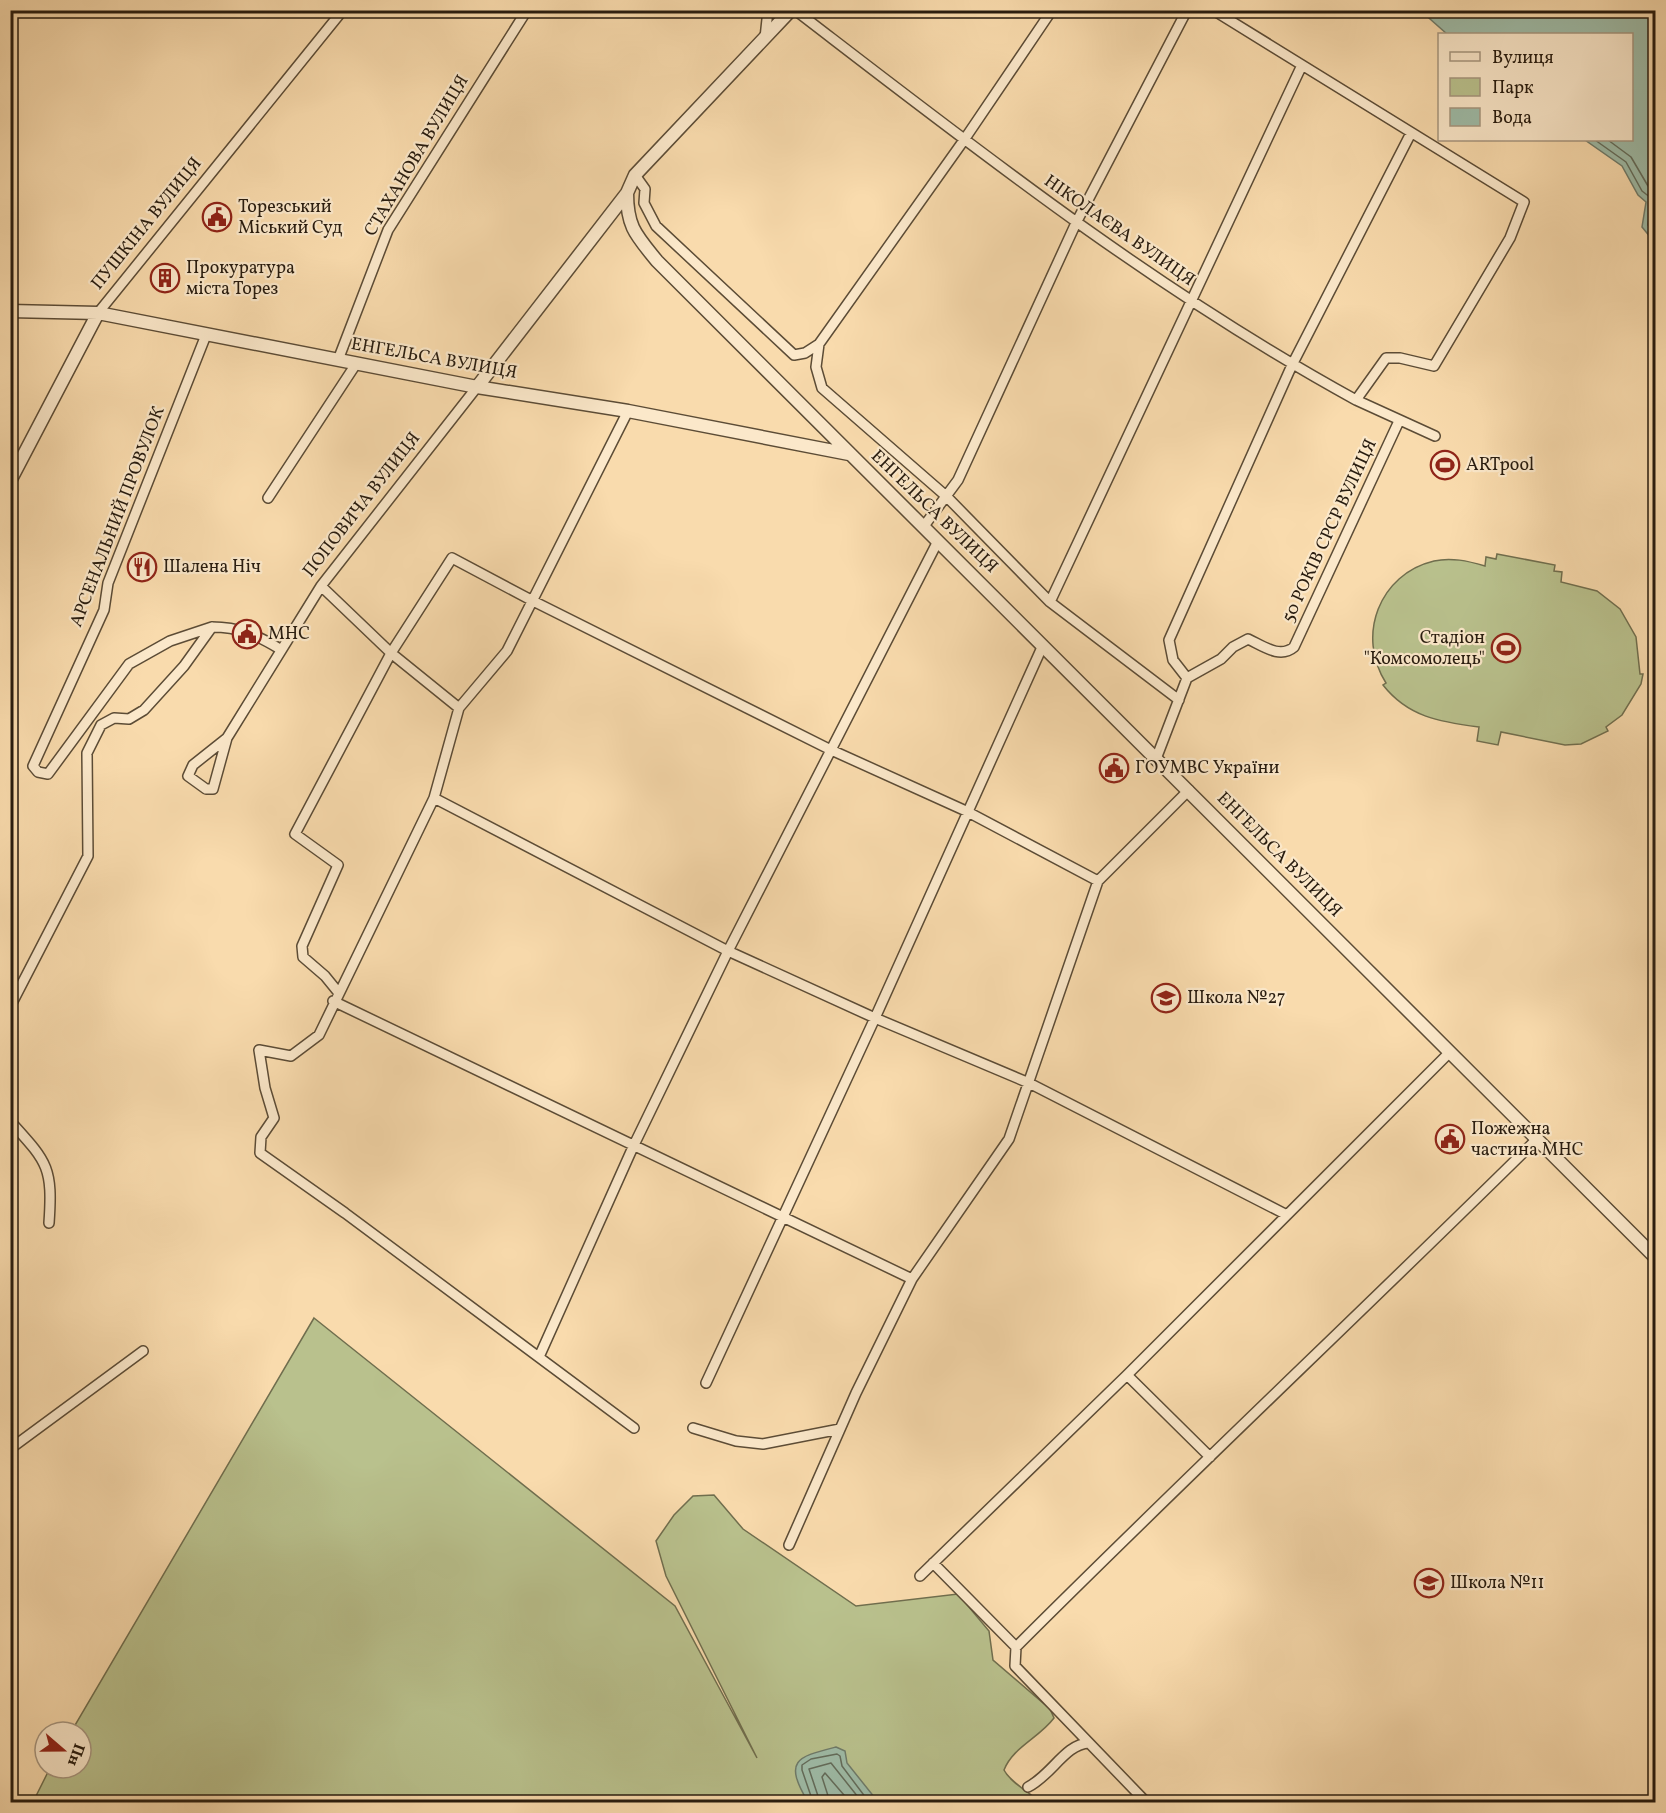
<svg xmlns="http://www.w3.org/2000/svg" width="1666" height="1813" viewBox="0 0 1666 1813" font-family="Vollkorn,serif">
<rect width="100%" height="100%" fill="#f9dbad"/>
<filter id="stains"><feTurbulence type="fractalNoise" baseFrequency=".00333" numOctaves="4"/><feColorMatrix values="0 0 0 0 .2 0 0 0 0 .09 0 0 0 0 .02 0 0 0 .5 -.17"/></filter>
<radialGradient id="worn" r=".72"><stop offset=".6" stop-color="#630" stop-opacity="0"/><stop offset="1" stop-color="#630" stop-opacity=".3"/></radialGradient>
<!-- green -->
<path fill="#b9c18d" stroke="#706e4e" stroke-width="1.5" d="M1497,554l58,11 -1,6 8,1 -1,10 36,9 23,18 16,28 4,37h3l-2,10 -19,31 -16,12 2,4 -27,13 -16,1 -64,-13 -3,13 -21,-4 2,-14c-39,-5 -71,-10 -96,-42l3,-2c-30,-47 -7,-109 48,-122 17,-4 34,0 51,5l1,-9 10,2z
M314,1318l361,288 82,152 -91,-182 -10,-35 18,-26 19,-19 21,-1 29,34 113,77 102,-12 31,37 4,29 57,49 4,9c-15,20 -41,29 -50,52 6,12 25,22 36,32h-1007l17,-34h31v-36h-10z"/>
<!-- water -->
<path fill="#9ebba7" stroke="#6f7b6a" stroke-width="1.5" d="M1421,11h234v232l-13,-16 4,-25 -8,-7 -16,-29 -37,-26h47v-106h-185z
M836,1747l9,4 2,12 28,35v4h-67c-25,-42 -11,-45 28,-55z"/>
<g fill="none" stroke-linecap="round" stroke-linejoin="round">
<!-- shore -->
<path stroke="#636c5b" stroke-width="1.5" d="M1595,140l31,22 16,29 9,7 -3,27 8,9
M1608,140l23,17 17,29 8,6
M813,1802l-11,-32v-5l9,-6 26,-5 3,2 2,10 27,36
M820,1802l-11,-33 22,-6 31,39
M830,1802l-8,-25 3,-4 25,29"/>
<!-- minor casing -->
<g stroke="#5c4c36" stroke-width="12">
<path id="minor" d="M795,10c181,139 360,280 561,390l30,-42h14l34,8 76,-128 14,-36 -311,-192
M765,38l3,-28
M635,175l10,14 -1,14 12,23 138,129 11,-2 14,-9 145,-204 88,-130
M98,313l245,-303
M206,335l-98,248 -4,27 -71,156 5,6 10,2 81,-110 41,-23 42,-14
M819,344l-3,23 6,21 124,108 104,106 129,98
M338,360l50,-130 139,-220
M1356,400l79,36
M268,498l88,-134
M924,526l34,-46 118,-257 111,-213
M321,586l70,67 68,55 -25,90 -115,237 -28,21 -32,-6 6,38 9,30 -13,19 -1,16 85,60 289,215
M1050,602l252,-537
M1187,678l-14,-18 -4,-20 123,-275 119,-232
M459,708l48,-57 121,-240
M227,738l-14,51h-7l-18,-13 5,-11 34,-27 94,-152 156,-199
M1156,759l31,-81 34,-19 12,-12 15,-8c15,7 32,20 46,8l105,-226
M434,798l294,153 147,67 154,65 258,132
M338,992l-13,-16 -22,-19 -1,-11 36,-81 -43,-31 96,-181 61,-95 81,43 296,148 137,62 132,70
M333,1001l579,278
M10,1007l78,-151 -1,-103 14,-28 13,-7 15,1 15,-9 40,-44 28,-39c27,0 45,8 68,22
M10,1121c37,41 43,45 39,102
M539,1357l94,-210 95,-196 210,-410
M1127,1375l83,82
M706,1383l169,-365 168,-373
M693,1428l43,13 27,3 77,-15
M10,1449l133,-98
M789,1545l67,-152 56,-114 97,-140 89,-258 91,-91
M933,1563l83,84
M920,1576l207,-201 323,-323
M1028,1787c24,-12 37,-43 61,-44
M1146,1802l-131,-136 1,-19c172,-172 349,-338 522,-509"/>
</g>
<!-- tertiary casing -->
<g stroke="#5c4c36" stroke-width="15">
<path id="tertiary" d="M627,193c0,34 9,42 30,68l999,997
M10,311l88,2 379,74 151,24 221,43
M477,387l150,-194 8,-18 156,-165
M10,481l88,-168"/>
</g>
<!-- minor -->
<use href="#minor" stroke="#fbe8ca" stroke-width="9"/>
<!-- tertiary -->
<use href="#tertiary" stroke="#fbe8ca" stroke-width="12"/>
</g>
<!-- icons -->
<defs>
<g id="civic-ring" transform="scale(1.5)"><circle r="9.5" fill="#fbe8ca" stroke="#8f2418" stroke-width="1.5"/><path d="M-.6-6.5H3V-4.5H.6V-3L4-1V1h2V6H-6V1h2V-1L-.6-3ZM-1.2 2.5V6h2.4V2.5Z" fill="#8f2418"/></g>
<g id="building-ring" transform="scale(1.5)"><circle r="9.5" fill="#fbe8ca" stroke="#8f2418" stroke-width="1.5"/><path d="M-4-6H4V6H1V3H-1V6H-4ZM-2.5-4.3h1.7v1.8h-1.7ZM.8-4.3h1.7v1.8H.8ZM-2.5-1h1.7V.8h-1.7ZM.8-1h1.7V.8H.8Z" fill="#8f2418"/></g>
<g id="stadium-ring" transform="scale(1.5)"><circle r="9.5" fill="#fbe8ca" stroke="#8f2418" stroke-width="1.5"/><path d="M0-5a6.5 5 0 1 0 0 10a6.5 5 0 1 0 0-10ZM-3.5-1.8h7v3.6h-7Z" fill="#8f2418"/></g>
<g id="restaurant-ring" transform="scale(1.5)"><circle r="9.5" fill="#fbe8ca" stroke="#8f2418" stroke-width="1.5"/><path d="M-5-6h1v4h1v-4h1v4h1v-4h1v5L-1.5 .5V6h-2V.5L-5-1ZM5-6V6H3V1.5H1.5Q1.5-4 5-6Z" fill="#8f2418"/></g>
<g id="school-ring" transform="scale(1.5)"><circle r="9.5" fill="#fbe8ca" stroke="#8f2418" stroke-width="1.5"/><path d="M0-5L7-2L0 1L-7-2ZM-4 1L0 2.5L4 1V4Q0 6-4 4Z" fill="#8f2418"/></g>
</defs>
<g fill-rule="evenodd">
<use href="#civic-ring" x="217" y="217"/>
<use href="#building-ring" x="165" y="278"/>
<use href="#stadium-ring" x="1445" y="465"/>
<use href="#restaurant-ring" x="142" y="567"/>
<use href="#civic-ring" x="247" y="634"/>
<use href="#stadium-ring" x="1506" y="648"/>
<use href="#civic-ring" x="1114" y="768"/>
<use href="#school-ring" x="1166" y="998"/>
<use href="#civic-ring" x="1450" y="1139"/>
<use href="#school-ring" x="1429" y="1583"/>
</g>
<g text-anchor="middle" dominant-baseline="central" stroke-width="4.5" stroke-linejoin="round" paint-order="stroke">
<!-- street labels -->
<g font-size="18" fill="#281c0f" stroke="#fbe8ca">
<text transform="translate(417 156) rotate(-59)">СТАХАНОВА ВУЛИЦЯ</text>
<text transform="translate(147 224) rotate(-51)">ПУШКІНА ВУЛИЦЯ</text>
<text transform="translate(1119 231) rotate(35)">НІКОЛАЄВА ВУЛИЦЯ</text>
<text transform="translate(434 359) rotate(10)">ЕНГЕЛЬСА ВУЛИЦЯ</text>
<text transform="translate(362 505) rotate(-52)">ПОПОВИЧА ВУЛИЦЯ</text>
<text transform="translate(934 512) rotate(44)">ЕНГЕЛЬСА ВУЛИЦЯ</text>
<text transform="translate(118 517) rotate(-69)">АРСЕНАЛЬНИЙ ПРОВУЛОК</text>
<text transform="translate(1330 531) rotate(-65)">50 РОКІВ СРСР ВУЛИЦЯ</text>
<text transform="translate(1279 855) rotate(45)">ЕНГЕЛЬСА ВУЛИЦЯ</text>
</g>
<!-- poi labels -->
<g font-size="18" fill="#281c0f" stroke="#fbe8ca" text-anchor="start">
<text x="238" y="207">Торезський<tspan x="238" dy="21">Міський Суд</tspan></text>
<text x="186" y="268">Прокуратура<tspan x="186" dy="21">міста Торез</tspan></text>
<text x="1466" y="465">ARTpool</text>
<text x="163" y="567">Шалена Нiч</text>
<text x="268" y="634">МНС</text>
<text x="1485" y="638" text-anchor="end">Стадіон<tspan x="1485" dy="21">"Комсомолець"</tspan></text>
<text x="1135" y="768">ГОУМВС України</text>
<text x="1187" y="998">Школа №27</text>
<text x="1471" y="1129">Пожежна<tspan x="1471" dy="21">частина МНС</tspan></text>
<text x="1450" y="1583">Школа №11</text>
</g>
</g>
<!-- margin -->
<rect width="1666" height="1813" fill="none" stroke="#f9dbad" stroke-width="36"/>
<rect x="12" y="12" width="1642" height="1789" fill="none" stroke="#281c0f" stroke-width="3"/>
<rect x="18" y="18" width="1630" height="1777" fill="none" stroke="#281c0f" stroke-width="1.5"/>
<!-- legend -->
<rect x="1438" y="33" width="195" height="108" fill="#fbe8ca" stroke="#a7967f" stroke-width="1.5"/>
<rect x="1450" y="52" width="30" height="9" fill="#fbe8ca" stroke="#a7967f" stroke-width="1.5"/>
<text x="1492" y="63" font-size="18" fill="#281c0f">Вулиця</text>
<rect x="1450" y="78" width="30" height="18" fill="#b9c18d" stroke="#a7967f" stroke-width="1.5"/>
<text x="1492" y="93" font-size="18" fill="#281c0f">Парк</text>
<rect x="1450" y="108" width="30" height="18" fill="#9ebba7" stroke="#a7967f" stroke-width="1.5"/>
<text x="1492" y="123" font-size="18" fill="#281c0f">Вода</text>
<!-- north arrow -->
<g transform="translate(63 1750) rotate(110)"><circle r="28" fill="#fbe8ca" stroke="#a7967f" stroke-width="1.5"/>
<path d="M0-4.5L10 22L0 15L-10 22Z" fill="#8f2418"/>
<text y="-9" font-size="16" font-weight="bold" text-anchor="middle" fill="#281c0f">Пн</text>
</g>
<rect width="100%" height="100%" filter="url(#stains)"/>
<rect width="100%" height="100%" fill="url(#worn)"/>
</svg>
